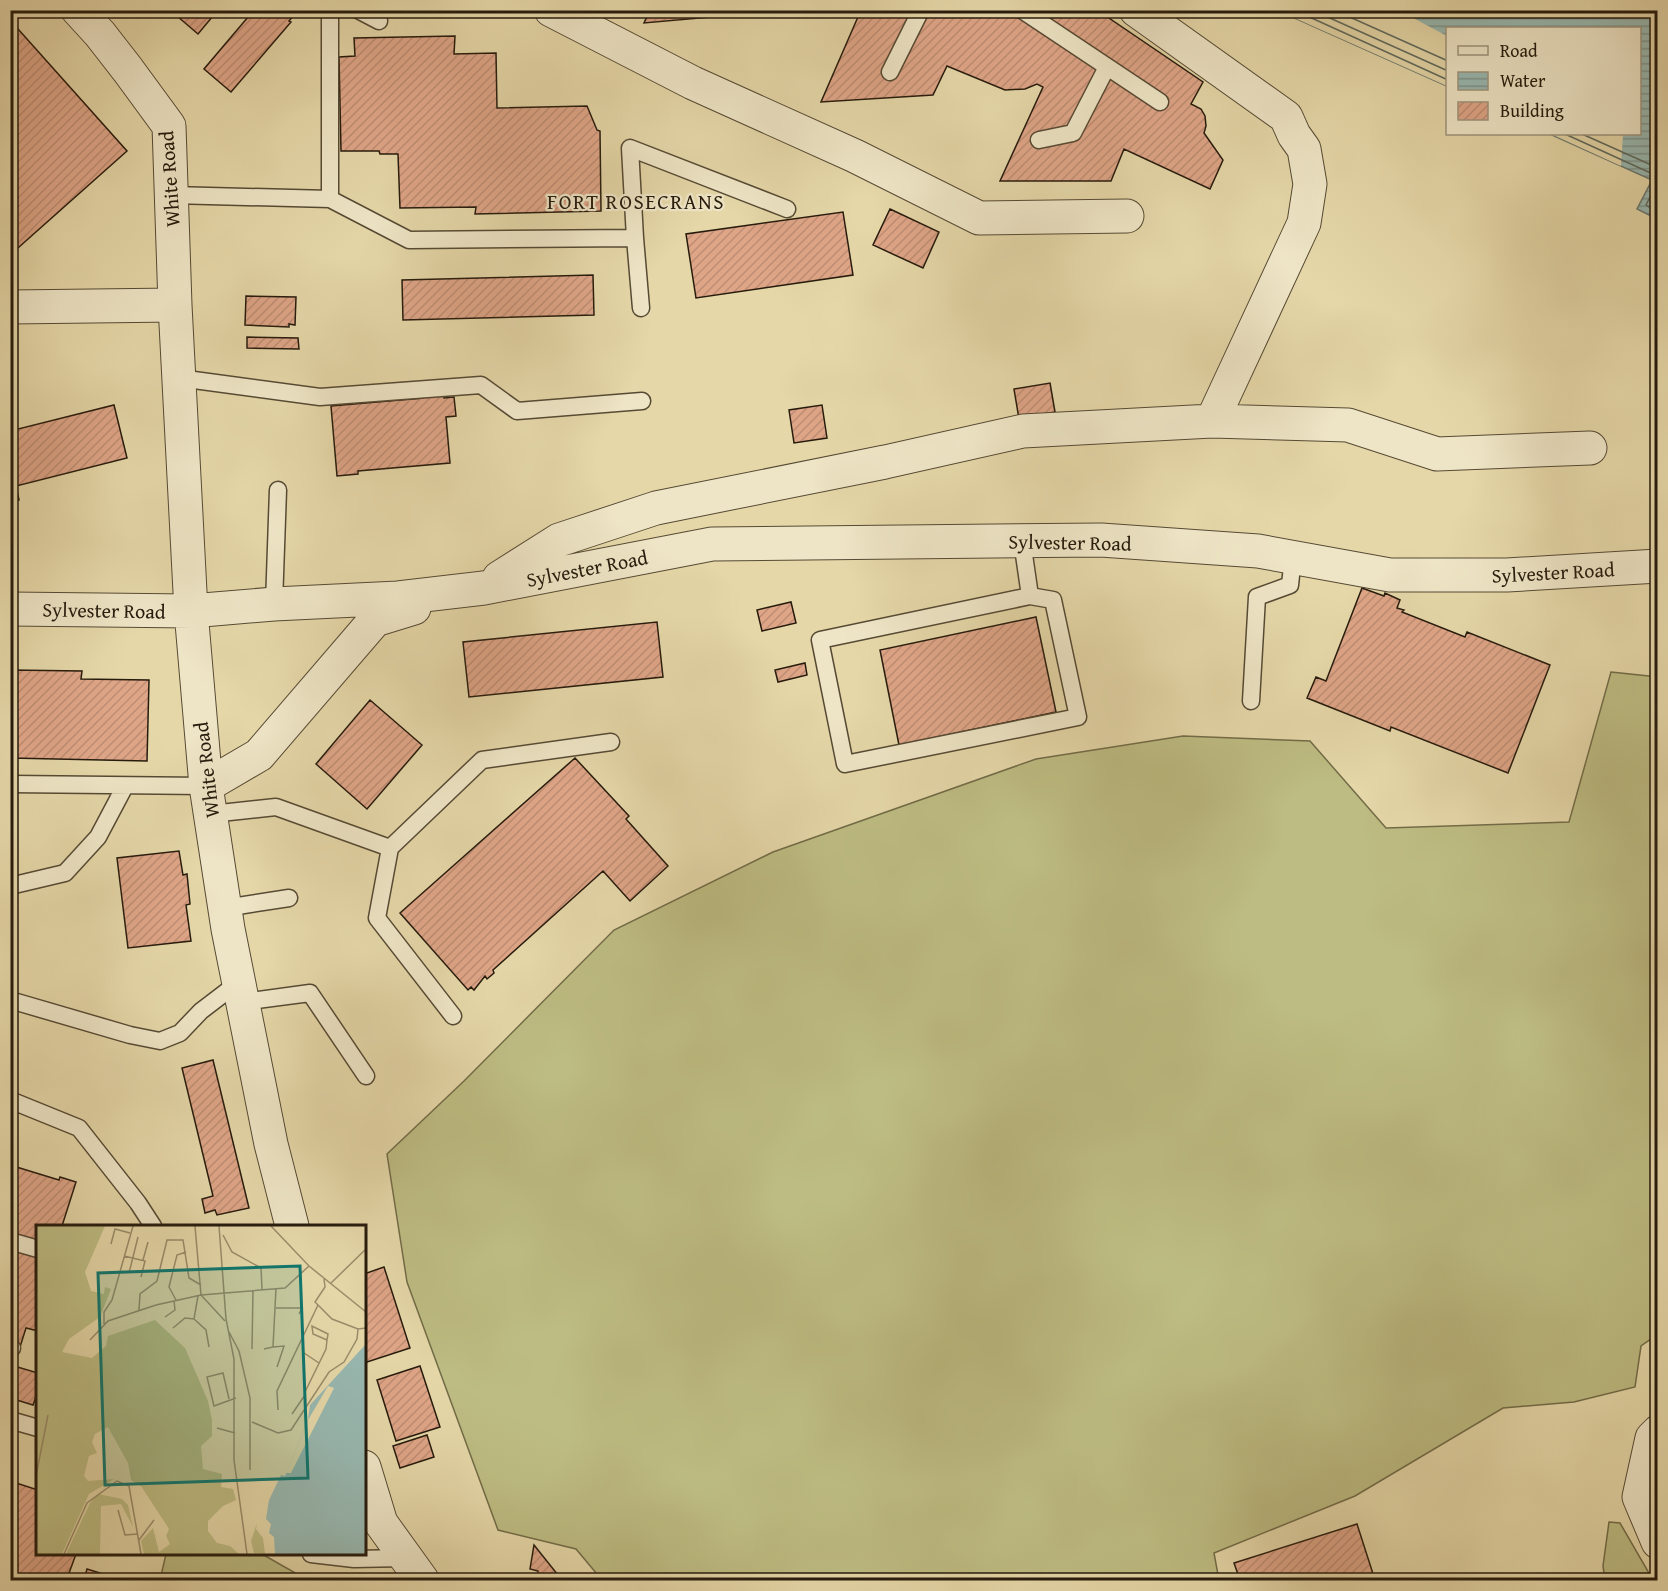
<svg xmlns="http://www.w3.org/2000/svg" width="1668" height="1591" viewBox="0 0 1668 1591" font-family="'Gentium Book Plus',serif">
<defs>
<pattern id="water-rules" width="6" height="5" patternUnits="userSpaceOnUse" patternTransform="scale(1.5)"><rect width="6" height="5" fill="#98b8b0"/><path d="M0 2.5h6" fill="none" stroke="#7c958e"/></pattern>
<pattern id="building-hatch" width="6" height="6" patternUnits="userSpaceOnUse" patternTransform="scale(1.5)"><rect width="6" height="6" fill="#dea587"/><path d="M-1 1l2-2M0 6l6-6M5 7l2-2" fill="none" stroke="#be8d73"/></pattern>
</defs>
<rect width="100%" height="100%" fill="#e5d7a8"/>
<filter id="stains"><feTurbulence type="fractalNoise" baseFrequency=".00333" numOctaves="4"/><feColorMatrix values="0 0 0 0 .2 0 0 0 0 .09 0 0 0 0 .02 0 0 0 .5 -.17"/></filter>
<radialGradient id="worn" r=".72"><stop offset=".6" stop-color="#630" stop-opacity="0"/><stop offset="1" stop-color="#630" stop-opacity=".3"/></radialGradient>
<!-- grass -->
<path fill="#bdbc82" stroke="#726c48" stroke-width="1.5" d="M1611,672l47,5v657l-17,12 -6,41 -61,15 -71,6 -148,88 -141,57 5,27h-617l-26,-31 -78,-19 -91,-248 -20,-128 77,-73 150,-151 159,-78 263,-93 147,-23 127,5 76,87 183,-6z
M1609,1522l11,1 33,57h-48l-2,-14z
M166,1554h96l42,24 11,2h-155z"/>
<!-- water -->
<path fill="url(#water-rules)" stroke="#6a796f" stroke-width="1.5" d="M1279,11h378v208l-20,-10 15,-29 -102,-46h90v-106h-192l-1,58z"/>
<!-- pier -->
<path fill="#e5d7a8" d="M1279,11h121l47,25v50z
M1551,134h72l-2,32z"/>
<g fill="none" stroke-linecap="round" stroke-linejoin="round">
<!-- shore -->
<path stroke="#5f6a5e" stroke-width="1.5" d="M1294,10l154,70
M1312,10l136,61
M1334,10l114,51
M1565,134l90,41 2,8 -11,22 12,8
M1582,134l76,34"/>
</g>
<!-- building -->
<path fill="url(#building-hatch)" stroke="#261b0d" stroke-width="1.5" d="M170,10h48l-20,24z
M254,10h44l-9,11 2,1 -60,70 -27,-23z
M650,10h107l-1,3 -112,10z
M861,10h236l106,72 -12,22 10,5 4,7 1,10 -2,7 19,27 -13,29 -86,-40 -13,32h-111l43,-94 -6,-3 -12,5 -20,1 -58,-24 -14,29 -112,7z
M10,20l117,131 -117,104z
M455,36l-1,18 42,-1 1,55 90,-2 10,24 3,1 1,80 -126,3 1,-7 -76,1 -2,-54h-18l-1,-3h-38l-2,-94 16,-1 -1,-18z
M890,209l49,23 -16,36 -50,-23z
M843,212l10,63 -157,23 -10,-64z
M593,275l1,40 -191,5 -1,-40z
M246,296l50,1 -1,28 -6,-1v3l-44,-2z
M247,337l51,1 1,11 -52,-1z
M1050,383l5,29 -36,7 -5,-30z
M443,391l1,7 10,-1 2,19 -10,1 4,46 -92,8v3l-21,2 -6,-70 92,-8v-5z
M114,405l13,53 -111,28 3,14 -9,2v-71z
M822,405l5,33 -33,5 -5,-33z
M1362,588l22,8 1,-3 15,7 -3,8 7,2 -2,2 63,25 2,-5 83,33 -42,108 -117,-46 -1,4 -83,-33 9,-21 10,4z
M791,602l5,21 -34,8 -5,-21z
M1036,617l20,95 -157,33 -19,-95z
M657,622l6,55 -194,20 -6,-55z
M805,663l2,12 -29,7 -3,-12z
M10,670l72,1 -1,8 68,1 -2,81 -137,-3z
M370,700l52,45 -55,64 -51,-45z
M575,758l54,58 -3,3 42,47 -38,35 -27,-30 -110,99 1,3 -7,6 -2,-3 -11,14 -3,-3 -3,3 -68,-77z
M179,851l4,24 4,-1 3,30 -4,1 5,36 -63,7 -11,-90z
M213,1060l36,148 -32,7 -2,-5 -10,3 -3,-14 11,-3 -31,-128z
M10,1165l49,15 1,-3 16,5 -14,44h-24v105l-12,-3 -12,38 24,7v18l-5,14 -23,-7z
M384,1267l26,81 -46,15v-89z
M420,1366l20,61 -44,14 -19,-61z
M427,1435l7,22 -34,11 -7,-22z
M10,1481l28,9v64h38l-8,22 14,4h-72z
M1357,1524l18,56h-135l-6,-17z
M534,1545l28,35h-25l1,-9 -8,-2z
M87,1569l29,9 -1,2h-31z"/>
<g fill="none" stroke-linecap="round" stroke-linejoin="round">
<!-- lane casing -->
<g stroke="#564a34" stroke-width="19">
<path id="lane" d="M358,10l21,11
M1022,10l138,92
M890,72l31,-62
M1039,140l34,-7 34,-66
M171,195l159,4 79,41 226,-2 6,70
M330,199v-189
M635,238l-5,-90 157,61
M179,378l141,19 161,-12 36,26 125,-10
M1022,541l8,55
M1030,596l23,4 25,117 -233,47 -25,-124z
M274,604l4,-114
M1251,701l6,-104 33,-12 3,-28
M10,784l196,2
M211,814l65,-7 114,41 -13,70 76,98
M390,848l92,-88 129,-18
M10,886l55,-13 33,-36 27,-51
M225,908l64,-10
M10,1000l120,35 30,6 20,-8 21,-22 38,-29
M243,1002l67,-9 56,83
M10,1100l69,28 59,75 15,23
M10,1241l28,8
M10,1348h2
M10,1420l28,8
M311,1554l43,5 52,-1"/>
</g>
<!-- street casing -->
<g stroke="#564a34" stroke-width="35">
<path id="street" d="M78,10l22,24 28,36 41,56 6,179 16,306 15,175 22,143 43,215 21,82
M551,10l142,73 162,73 124,62 148,-2
M1136,10l150,107 8,18 10,14 6,35 -6,39 -92,198
M10,307l165,-2
M499,578l60,-38 97,-32 229,-46 138,-31 189,-10 136,4 89,29 153,-6
M10,609l181,2 83,-7 124,-6 86,-10 228,-44 389,-4 157,11 132,24h117l151,-9
M206,786l53,-31 116,-135 39,-12
M1658,1432l-6,6 -13,59 19,45
M364,1467l17,56 41,57"/>
</g>
<!-- lane -->
<use href="#lane" stroke="#eee5c6" stroke-width="16"/>
<!-- street -->
<use href="#street" stroke="#eee5c6" stroke-width="33"/>
</g>
<g text-anchor="middle" dominant-baseline="central" stroke-width="4.5" stroke-linejoin="round" paint-order="stroke">
<!-- street labels -->
<g font-size="20" fill="#261b0d" stroke="#eee5c6">
<text transform="translate(169 179) rotate(-94)">White Road</text>
<text transform="translate(1070 542) rotate(1)">Sylvester Road</text>
<text transform="translate(587 568) rotate(-11)">Sylvester Road</text>
<text transform="translate(1553 572) rotate(-3)">Sylvester Road</text>
<text transform="translate(104 610) rotate(1)">Sylvester Road</text>
<text transform="translate(206 770) rotate(-97)">White Road</text>
</g>
<!-- neighbourhood labels -->
<g font-size="21" letter-spacing="1.5" fill="#261b0d" stroke="#eee5c6">
<text x="636" y="201">FORT ROSECRANS</text>
</g>
</g>
<!-- overview -->
<g transform="translate(36 1225)">
<rect width="330" height="330" fill="#e5d7a8"/>
<path d="M0,1h69l-20,46 6,19 13,3 1,-7 6,2 -11,28 -31,22 -7,13 30,6 14,-12 2,-10 47,-16 30,28 23,53 4,19v16l-11,10 2,23 19,5 -1,13 12,2 3,11 -13,6 -15,15v10l9,12 13,3 9,8h-95l-3,-13 12,-13 6,24 11,-8 -4,-8 3,-7 -28,-43 -10,-6 -3,-17 -20,-36 -13,7 -3,8 5,11 -8,3 -5,20 4,5 26,-2 -25,15 -27,60h-26zM62,269l24,5 6,6 5,22 -12,-23 -20,2 -1,48h-34l24,-51zM221,298l-1,6 7,9 2,16 -11,-1 -3,-12z" fill="#bdbc82"/>
<path d="M330,119v210h-91l-1,-17 -5,-4 2,-9 -5,-5 3,-19 12,-25 4,1 23,-56 2,-15z" fill="#98b8b0"/>
<path d="M292,161l6,2 -43,85h-5l22,-53z" fill="#e5d7a8"/>
<path fill="none" stroke="#998c6a" stroke-width="1.5" d="M159,1l6,69 24,26M183,1l7,93 8,40v101l13,94M235,1l38,40 57,46M187,10l9,17 29,16 1,21M75,19l4,-15 15,4M88,31l21,5 -4,16M107,35l5,-18M93,48l9,-36M288,54l1,8 -10,15 17,17 26,10 8,-1M295,58l35,-34M140,75l-7,-13 8,-32 9,-3M240,83h26l-3,6M103,85l1,-16 17,-13 10,-41h16l6,38 12,7M129,92l10,-7 -1,-9M158,94l12,11 3,17M68,99v-12l8,-12 21,-74M137,103l12,-10 9,1 4,-23M193,107l10,19 11,47v72M54,115l18,-19 48,-16 45,-10 84,-7 24,-22M237,122l11,-1 -7,21M216,124l1,-59M228,124l9,-2 3,-59M268,128l15,10M268,169l22,-45 1,-9 1,-6 -16,-8 1,8 14,6M193,174l-6,-26 -16,4 7,29 22,-8M242,185l-1,-19 41,-86M256,189l13,-19M216,197l26,11 13,-3 38,-58 15,-10 13,-23 1,-10M181,203l18,5M0,251l12,-61M82,285l7,25 13,-1M103,315l15,-20M28,329l23,-51 30,-22 12,5 12,68"/>
<path fill="#0f766e" fill-opacity="0.15" stroke="#0f766e" stroke-width="3" d="M264,41l8,212 -203,7 -7,-212z"/>
<rect width="330" height="330" fill="none" stroke="#261b0d" stroke-width="3"/>
</g>
<!-- margin -->
<rect width="1668" height="1591" fill="none" stroke="#e5d7a8" stroke-width="36"/>
<rect x="12" y="12" width="1644" height="1567" fill="none" stroke="#261b0d" stroke-width="3"/>
<rect x="18" y="18" width="1632" height="1555" fill="none" stroke="#261b0d" stroke-width="1.5"/>
<!-- legend -->
<rect x="1446" y="27" width="195" height="108" fill="#eee5c6" stroke="#9e947c" stroke-width="1.5"/>
<rect x="1458" y="46" width="30" height="9" fill="#eee5c6" stroke="#9e947c" stroke-width="1.5"/>
<text x="1500" y="57" font-size="18" fill="#261b0d">Road</text>
<rect x="1458" y="72" width="30" height="18" fill="url(#water-rules)" stroke="#9e947c" stroke-width="1.5"/>
<text x="1500" y="87" font-size="18" fill="#261b0d">Water</text>
<rect x="1458" y="102" width="30" height="18" fill="url(#building-hatch)" stroke="#9e947c" stroke-width="1.5"/>
<text x="1500" y="117" font-size="18" fill="#261b0d">Building</text>
<rect width="100%" height="100%" filter="url(#stains)"/>
<rect width="100%" height="100%" fill="url(#worn)"/>
</svg>
